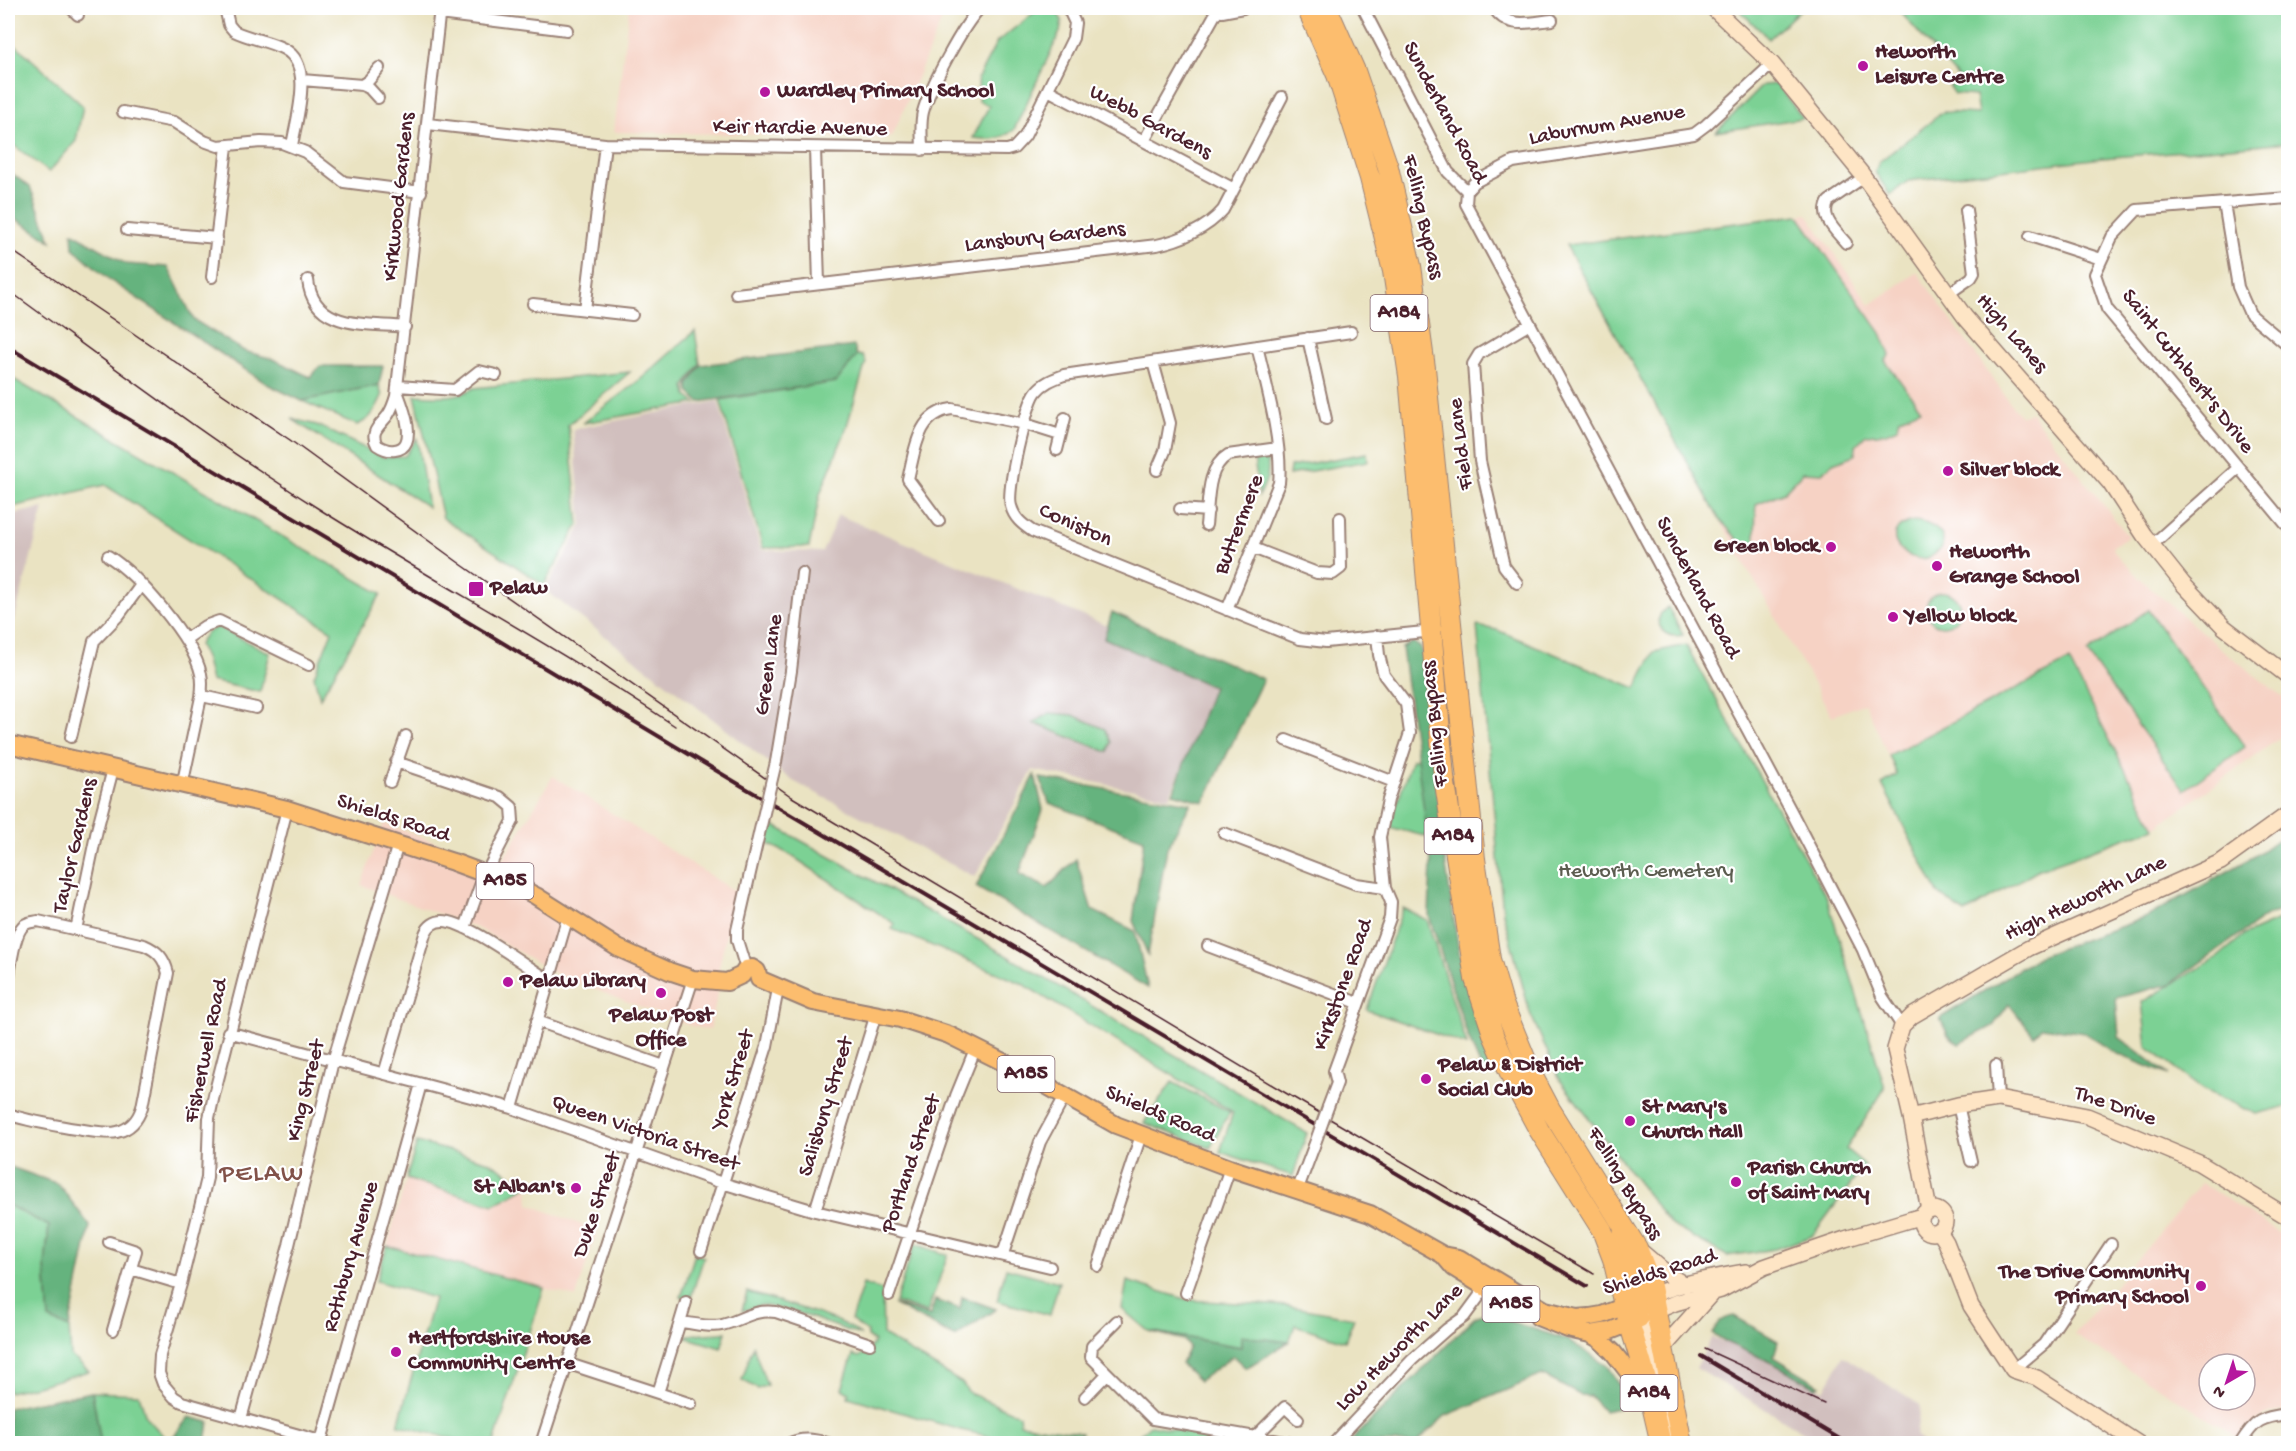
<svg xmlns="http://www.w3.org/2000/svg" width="2296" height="1451" viewBox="0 0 2296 1451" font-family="'Gochi Hand',sans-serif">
<rect width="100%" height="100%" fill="#fff"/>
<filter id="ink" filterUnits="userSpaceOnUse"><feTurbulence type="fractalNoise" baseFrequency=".0167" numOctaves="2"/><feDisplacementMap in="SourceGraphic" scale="12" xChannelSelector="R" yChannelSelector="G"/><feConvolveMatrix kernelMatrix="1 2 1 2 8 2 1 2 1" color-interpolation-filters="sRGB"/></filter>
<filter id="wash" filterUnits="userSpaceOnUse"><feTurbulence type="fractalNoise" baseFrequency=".008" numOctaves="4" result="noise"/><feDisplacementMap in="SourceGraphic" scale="24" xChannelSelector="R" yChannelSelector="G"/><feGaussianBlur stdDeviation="1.35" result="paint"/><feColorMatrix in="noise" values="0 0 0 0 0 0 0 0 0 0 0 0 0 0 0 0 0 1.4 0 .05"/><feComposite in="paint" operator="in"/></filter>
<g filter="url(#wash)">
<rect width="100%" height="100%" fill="#eae3c2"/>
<!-- built -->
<path fill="#f6d2c4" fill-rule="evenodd" d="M629,8h318l-55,129 -278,-5z
M1807,214l63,91 47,-33 98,138 6,6 10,-3 97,123 -16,11 5,8 22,23 85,73 64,50v31l-133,96 -116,41 -74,44 -27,-20 -56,-109 15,-9 -32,-72 -33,13 -93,-162 -173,-309z
M553,776l183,116 -18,80v19l-8,39 -22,-5 -128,-49 -83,-48 -116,-43 23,-62 115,43z
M417,1142l73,20 38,24 1,18 68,27 -21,66 -189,-51z
M2201,1183l87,55v173l-19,2 -32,24 -163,-102zM2209,1364h36v36h-36z"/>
<!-- industrial -->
<path fill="#d1bfbe" d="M718,401l43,149 61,2 16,-37 384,158 -53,124 -136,-27 -58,107 -182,-96 -248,-191 37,-65 -9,-96z
M44,508l-34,128 -2,2v-123z
M1712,1337l42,17 70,36 19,-34 77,49 -4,32 8,6h-102l-126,-75z"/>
<!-- green -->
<path fill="#7cd194" stroke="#637860" stroke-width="1.5" d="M1040,8h13l9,12 -2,12 -46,98c-14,10 -25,10 -41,8l16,-32 -10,-5 -1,-23 19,-36z
M1737,8h65l-33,31z
M1897,8h391v134l-186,16 -194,23 -18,14 -15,-23 4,-10 64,-50 35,2 -3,-18 -21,-2 -5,-7 10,-8z
M8,38l75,68 -7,35 -27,31 -41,-31z
M1776,84l27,34 -87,14 47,-47z
M1798,215l83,118 9,22 -5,6 36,48 -21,9 -3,10 -11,5 -20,2 -11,11v9l-22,8 -11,10 -19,-1 -19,20 -28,12 -1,34 13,11 -24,-2 -26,-30 -152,-272z
M695,331l5,33 -15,22 2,10 9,7 -113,20 59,-45z
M857,355l6,1 3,6 -21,70 -25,62 -11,53 -46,1 -43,-148 116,-18z
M630,372l-62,53 11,99 -35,61 -101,-67 -28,-123c21,1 41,4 59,-7z
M8,376l373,218 -61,104 -6,-22 18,-45 -227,-146 -97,23z
M379,385l3,11c-7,14 -10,23 -25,29l-55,-24z
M292,419l25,6 66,32 22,-1 12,-18 11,69z
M1367,453l1,8 -79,14 1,-8z
M1263,457l4,2c3,14 -1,24 -8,37l-5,-38z
M1914,521c17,1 41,15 22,32 -24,21 -66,-23 -22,-32z
M1926 609a17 17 0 1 1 34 0a17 17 0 1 1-34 0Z
M1668,607l15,28c-14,3 -21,-1 -25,-14l3,-8z
M2148,610l97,137 -61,43 -97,-137z
M1477,626l20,4 139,58 18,-36 32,-7 141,253 58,190 -39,61 19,16 -53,71 -37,13 -48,7 -56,-31 -42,-54 -69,-91 -30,-67 -27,-100z
M218,627l52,26 -10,39 -49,-11 -5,-21 -7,-15c4,-10 9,-14 19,-18z
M2069,661l86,167 -116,41 -74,44 -27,-20 -56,-109 15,-9 -8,-20z
M1050,713l23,2 32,14 6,13 -3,10 -75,-29z
M1412,759h11l9,79 -43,-11z
M773,825l219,122 315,186 -14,43 -73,-24 13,-40 -212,-129 -129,-54 3,-5 -106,-70 -25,-12z
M1403,908l24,12 40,125 -100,-35z
M2288,916v190l-32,8 -54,-25 -55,-42 -5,-45 76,-45 26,-22z
M1172,1082l58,30 -20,36 -66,-25z
M417,1142l73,20 38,24 -34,19 -88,-26z
M8,1205l41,21 -4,40 4,53 20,9 2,28 18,15 -52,15 -29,6z
M915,1244l33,11 -21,58 -32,-11z
M387,1246l157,42 -50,155h-25l-71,-18 36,-127 -58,-17z
M695,1254l9,3 -14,43 -9,-3z
M1006,1268l53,14 -9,33 -53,-14z
M1127,1281l61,19 100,6 66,12 -9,23 -50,-16 -6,17 -48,-5v10l-93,-16 -26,-22z
M863,1284l19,6 1,45 79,48 7,10 50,22 1,9 61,9 -2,10h-60l-58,-13 -113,-33 1,-4 -7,-4 11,-34 6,2 11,-8 4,-8 -7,-4v-5l-16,-12z
M747,1292c22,7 103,28 113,43l-64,-23 -34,-7 -20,6z
M726,1332l-5,16 -36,-11c10,-6 27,-1 41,-5z
M753,1346l14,39 -9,4 -16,-9z
M92,1392l47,2 7,23 22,24v2h-67z
M1150,1425l99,18h-119z"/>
<!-- forest -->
<path fill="#65b37e" stroke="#586954" stroke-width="1.5" d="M8,171l22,16 21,54 -43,-27z
M72,232l54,32 42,3 26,53 50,31 29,8 37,18 10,-11h63l-4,19 -77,16 -35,-17 -156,-103 -38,-33z
M854,346l3,9 -21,27 -137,20 -10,-10 -1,-7 13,-20z
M1112,612l151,67 -59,123 -31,-9 40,-106 -109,-49z
M1413,642l8,6 24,212 14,92 36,117 -10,8 -17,-40 -39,-121 2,-54 -29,-214z
M1035,775l8,35 -24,64 28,14 29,-29 16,51 43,21 13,57 -172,-101z
M1040,778l151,25 -24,45 -19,107 -15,-34 11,-82 -95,-36z
M2288,832v76l-22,8 -96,68 -54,14 3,39 50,38 -54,-22 -30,-20 -43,-6 -8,9 -25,-32 -16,22 -34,18 -11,-9 -8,-17 100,-62 107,-39 108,-61z
M8,1166l50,18 32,42 -21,102 -20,-9 -4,-53 4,-40 -41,-21z
M962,1297l34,12 -41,28 -62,-33 37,12 5,-16 25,9z
M1489,1312l23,10 56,18 39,26 21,32 -9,10 -15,3 -14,-15 -10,-1 -38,-20 -97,41 -29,27h-67l126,-126z
M1734,1316l44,25 -4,16 46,28 -4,2 -43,-24 -45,-20 -16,-10c6,-10 10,-15 22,-17z
M1148,1331l93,16v-11l48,6 -43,26 -13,-12 -34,25 -18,-17 8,-17 -5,-7z
M92,1392l9,51h-93v-35z
M189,1417l20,5 -3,21h-38z"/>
</g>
<g filter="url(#ink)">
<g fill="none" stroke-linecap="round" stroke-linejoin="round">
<!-- street casing -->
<g stroke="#9a8176" stroke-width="14">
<path id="street" d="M71,8l7,7
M225,8l4,17 5,6c16,8 35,10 50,18 31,16 12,70 8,97
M1212,8l10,4 21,-4
M1363,8l85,164 19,19 -1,13 325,607 72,139 19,46 20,30
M1494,8c13,22 36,14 58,12
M439,14l128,16
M302,80l60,5 7,-5 10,-12
M362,85l7,3 9,10
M1048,90l186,99
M123,112l51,10 30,19 14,5 43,-4 21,1 23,9 39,30 77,10
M428,124l177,20 402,6 7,-2 11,-12 48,-98 2,-15 -7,-15
M1144,141l73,-130
M815,148l4,136
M922,150c0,-12 -2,-26 1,-38 6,-23 40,-87 57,-104
M1467,191l8,-9 38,-20 181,-28 12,-9 66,-61
M2288,198l-151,12 -25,27 -17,37 12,35 181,218
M2224,203l14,84 12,27 38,32
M127,230l90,8
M2030,236l71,23
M1846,243c-10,-12 -27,-26 -17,-42l35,-24
M212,277l15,-131
M308,280c5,50 59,43 97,47
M736,294l421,-49c23,-5 50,-16 66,-35l59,-113
M1948,294l23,-16 3,-5 -8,-63
M533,304l99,11
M585,310l20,-166
M1351,332l-287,43c-11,4 -21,8 -28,17 -10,13 -30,99 -25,114 3,12 11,18 21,25l268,108 26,3 108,-11
M1308,338l18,81
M1153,362l17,61 -5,28 -8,19
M398,386l57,4 24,-19 17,4
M397,391c5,13 23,56 -2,59 -6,1 -12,-1 -18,-5 -8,-14 4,-20 11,-30 4,-6 6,-12 8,-19l44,-388
M1057,450l8,-32
M1180,509l28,2
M939,521l-31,-42c7,-28 9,-66 44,-70l73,15 35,11
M1206,525c3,-24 0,-57 22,-70l50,-7
M2152,545l86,-77
M1253,548l64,25 16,1 8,-6 -1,-50
M108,556c30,19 85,82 93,118 2,8 1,15 0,23l-19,89
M1517,583l-13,-17 -24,-105 -7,-97 6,-10 51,-30
M1227,610l52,-127c4,-39 -13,-99 -22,-137
M186,639l19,-13 14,-5 90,44
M202,696l54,12
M71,737l23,-96 25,-26 22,-30
M1286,740l108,42
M396,762l104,35 12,10 1,14 -32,62 -16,45
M776,762l15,-91 11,-98
M390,782l16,-46
M287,809l-73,286 -5,23 -2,60 -5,21 -21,85 -21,71 -1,18 4,11 11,13 8,5 149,42
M1224,833l132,51 29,4
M76,930l21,-100 16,-61
M1208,946l150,57
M746,969l-9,-29v-10l22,-96
M8,983c2,-14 6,-50 16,-58 4,-3 9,-3 14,-4l106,24c14,6 20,13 24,28l-26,134c-4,13 -12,22 -25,25 -14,4 -94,-12 -109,-18
M537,1021l127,45
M228,1032l284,76 210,75 93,28 235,56
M1996,1065l2,34
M384,1074l41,-140c3,-8 10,-13 18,-13 23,0 83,45 106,59
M1958,1105l13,56
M1328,1107l9,-24 -3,-12 56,-153 1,-16 -6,-14 -5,-51 8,-37 22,-67 -4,-29 -22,-29 -5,-20 -2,-19
M512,1108l56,-192
M1297,1191l17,-45
M815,1211l61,-197
M109,1242l27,9 -23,79
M701,1251l66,-205 11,-57
M1003,1254l37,-112 25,-46
M1098,1266l43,-131
M131,1269l50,15
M1186,1293l44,-125
M889,1295l67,-199 20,-49
M1117,1321l-25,25 -1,11 62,62 143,25
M680,1322l6,-20
M566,1363l92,30 22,-71c13,1 29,6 42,3 21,-5 30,-16 54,-13l94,32
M2013,1370l31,-26 67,-100
M658,1393l33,11
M1085,1397l22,-23
M241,1419l48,-174 44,-184 65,-217
M1255,1437l30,-30 13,12
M321,1441l100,-357
M541,1444l152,-465
M788,1444c14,-7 27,-5 42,0
M1333,1444l79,-84 35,-31 17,-12 25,-34
M2240,1444c15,-24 21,-27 48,-30"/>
</g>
<!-- secondary casing -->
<g stroke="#9a8176" stroke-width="18">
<path id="secondary" d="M1713,8l59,56 89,109 104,144 145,166 34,52 39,49 41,43 64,49
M1911,1117l47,-12 40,-6 89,17 112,47 89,54
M1921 1221a12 12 0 1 1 24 0a12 12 0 1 1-24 0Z
M1929,1210l-18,-93 -16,-68 7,-23 10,-10 117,-68 192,-86 67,-48
M1939,1231l7,11 25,64 42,64 24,8 102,66
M1637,1248l33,28 15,9
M1656,1311l19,-8 46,-13 43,-23 81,-28 77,-23
M1664,1347l48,-54
M1662,1441c2,-7 4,-15 3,-23 -3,-22 -31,-107 -13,-121 12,-11 76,-22 94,-25"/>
</g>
<!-- primary casing -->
<g stroke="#9a8176" stroke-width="20">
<path id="primary" d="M8,744l279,65 166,53 62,23 21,11 82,52 51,23 24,8 34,3 15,-7 4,-6 6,-1 5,3 2,8
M759,979l54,23 87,17 49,16 72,36 95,54 114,43 140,46 73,41 16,3 86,52 32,8 13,-1 12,-2 51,-20
M1621,1223l2,22 18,58 -4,12 -7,8
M1443,1255l11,13 61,38
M1538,1317l30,12 22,5 9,5 14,13 37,48
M1590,1334l20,-3 30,-12"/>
</g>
<!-- highway casing -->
<g stroke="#9a8176" stroke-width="22">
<path id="highway" d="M1307,8l30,67 33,103 23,93 16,105 35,401 31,202 19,58 24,54 21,39 63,100 11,29 11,46 22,74 15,65
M1327,8l28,63 33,96 23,99 14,102 50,491 15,100 13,45 29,71 18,34 87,139 13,34 32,162"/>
</g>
<!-- street -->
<use href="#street" stroke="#fff" stroke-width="10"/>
<!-- secondary -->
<use href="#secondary" stroke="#fee5c5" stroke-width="15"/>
<!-- primary -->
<use href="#primary" stroke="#fcbd6e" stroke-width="16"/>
<!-- highway -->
<use href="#highway" stroke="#fcbd6e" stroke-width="20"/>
<!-- tram -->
<path stroke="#4a1f2b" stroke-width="1.5" d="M8,248l282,192 172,125 330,232 492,295 310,182
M8,290c102,74 204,152 311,219 118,74 241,140 356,217
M1705,1349l119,55"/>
<!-- rail -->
<path stroke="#4a1f2b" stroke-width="4" d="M8,347l729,436 850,503
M1701,1356l147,88"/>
<!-- street-bridge casing -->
<g stroke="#9a8176" stroke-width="14" stroke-linecap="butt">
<path id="street-bridge" d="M759,834l17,-72
M1314,1146l14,-39"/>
</g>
<!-- street-bridge -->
<use href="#street-bridge" stroke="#fff" stroke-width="10"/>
</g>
</g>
<!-- markers -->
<g fill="#b5179e" stroke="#fff" stroke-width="2">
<circle cx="1863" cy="66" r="6"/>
<circle cx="765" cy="92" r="6"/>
<circle cx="1948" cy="471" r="6"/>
<circle cx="1831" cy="547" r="6"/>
<circle cx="1937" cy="566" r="6"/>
<rect x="468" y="581" width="16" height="16" rx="3"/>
<circle cx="1893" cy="617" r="6"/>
<circle cx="508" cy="982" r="6"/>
<circle cx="661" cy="993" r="6"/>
<circle cx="1426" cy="1079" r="6"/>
<circle cx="1630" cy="1121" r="6"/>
<circle cx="1736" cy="1182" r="6"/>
<circle cx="576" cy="1188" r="6"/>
<circle cx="2201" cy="1286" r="6"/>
<circle cx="396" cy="1352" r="6"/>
</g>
<g text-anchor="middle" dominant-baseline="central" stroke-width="4.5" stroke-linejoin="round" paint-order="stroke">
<!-- shield labels -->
<g fill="#fff" stroke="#80626b" stroke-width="1.5">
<rect x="1370.5" y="295" width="57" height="36" rx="4.5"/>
<rect x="1424.5" y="818" width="57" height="36" rx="4.5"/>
<rect x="476.5" y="863" width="57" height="36" rx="4.5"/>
<rect x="997.5" y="1056" width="57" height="36" rx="4.5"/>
<rect x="1482.5" y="1286" width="57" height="36" rx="4.5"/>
<rect x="1620.5" y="1375" width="57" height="36" rx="4.5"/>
</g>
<g font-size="21" font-weight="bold" fill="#4a1f2b">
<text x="1399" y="313">A184</text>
<text x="1453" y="836">A184</text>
<text x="505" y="881">A185</text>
<text x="1026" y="1074">A185</text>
<text x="1511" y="1304">A185</text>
<text x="1649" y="1393">A184</text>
</g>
<!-- poi labels -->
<g font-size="22" font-weight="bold" fill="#4a1f2b" stroke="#fff" text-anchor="start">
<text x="1875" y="53">Heworth<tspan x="1875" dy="25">Leisure Centre</tspan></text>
<text x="777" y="92">Wardley Primary School</text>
<text x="1960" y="471">Silver block</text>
<text x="1819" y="547" text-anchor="end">Green block</text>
<text x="1949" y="553">Heworth<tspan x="1949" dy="25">Grange School</tspan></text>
<text x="490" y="589">Pelaw</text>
<text x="1905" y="617">Yellow block</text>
<text x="520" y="982">Pelaw Library</text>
<text x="661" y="1016" text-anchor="middle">Pelaw Post<tspan x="661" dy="25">Office</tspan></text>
<text x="1438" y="1066">Pelaw &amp; District<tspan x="1438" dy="25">Social Club</tspan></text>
<text x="1642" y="1108">St Mary's<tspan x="1642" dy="25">Church Hall</tspan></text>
<text x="1748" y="1169">Parish Church<tspan x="1748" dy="25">of Saint Mary</tspan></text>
<text x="564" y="1188" text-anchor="end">St Alban's</text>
<text x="2189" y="1273" text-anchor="end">The Drive Community<tspan x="2189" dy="25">Primary School</tspan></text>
<text x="408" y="1339">Hertfordshire House<tspan x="408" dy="25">Community Centre</tspan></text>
</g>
<!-- street labels -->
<g font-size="22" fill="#4a1f2b" stroke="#fff">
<text transform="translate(1444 113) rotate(62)">Sunderland Road</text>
<text transform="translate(1150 123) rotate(28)">Webb Gardens</text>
<text transform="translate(1607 126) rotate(-10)">Laburnum Avenue</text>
<text transform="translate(800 129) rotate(1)">Keir Hardie Avenue</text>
<text transform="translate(400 197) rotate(-84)">Kirkwood Gardens</text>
<text transform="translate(1422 217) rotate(77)">Felling Bypass</text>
<text transform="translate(1045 238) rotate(-6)">Lansbury Gardens</text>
<text transform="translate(2011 334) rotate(49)">High Lanes</text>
<text transform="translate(2187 372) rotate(52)">Saint Cuthbert's Drive</text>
<text transform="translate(1462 444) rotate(-97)">Field Lane</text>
<text transform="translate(1240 525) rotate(-69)">Buttermere</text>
<text transform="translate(1075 526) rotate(24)">Coniston</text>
<text transform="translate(1697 588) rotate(62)">Sunderland Road</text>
<text transform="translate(770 665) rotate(-82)">Green Lane</text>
<text transform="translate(1436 724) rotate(-96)">Felling Bypass</text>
<text transform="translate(393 819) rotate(18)">Shields Road</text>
<text transform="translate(76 846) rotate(-77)">Taylor Gardens</text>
<text transform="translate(2086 899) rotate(-25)">High Heworth Lane</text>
<text transform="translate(1344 985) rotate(-70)">Kirkstone Road</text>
<text transform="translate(207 1051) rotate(-78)">Fisherwell Road</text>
<text transform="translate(734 1080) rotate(-73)">York Street</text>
<text transform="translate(307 1091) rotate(-76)">King Street</text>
<text transform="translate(827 1107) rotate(-73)">Salisbury Street</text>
<text transform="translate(2115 1107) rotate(19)">The Drive</text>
<text transform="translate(1160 1115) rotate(23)">Shields Road</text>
<text transform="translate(645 1134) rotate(19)">Queen Victoria Street</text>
<text transform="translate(912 1164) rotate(-71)">Portland Street</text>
<text transform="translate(1624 1184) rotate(59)">Felling Bypass</text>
<text transform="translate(598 1205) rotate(-71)">Duke Street</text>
<text transform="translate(352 1257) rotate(-74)">Rothbury Avenue</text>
<text transform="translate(1660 1273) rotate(-17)">Shields Road</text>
<text transform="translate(1400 1348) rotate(-45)">Low Heworth Lane</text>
</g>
<!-- park labels -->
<g font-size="22" fill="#5c5d50" stroke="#fff">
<text x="1646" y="872">Heworth Cemetery</text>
</g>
<!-- quarter labels -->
<g font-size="26" letter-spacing="1.5" fill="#825249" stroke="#fff">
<text x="262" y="1175">PELAW</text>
</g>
</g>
<!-- margin -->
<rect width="2296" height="1451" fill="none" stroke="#fff" stroke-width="30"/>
<!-- north arrow -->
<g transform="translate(2227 1382) rotate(219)"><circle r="28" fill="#ffffff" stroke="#b7a5aa" stroke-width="1.5"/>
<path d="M0-4.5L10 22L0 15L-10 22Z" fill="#b5179e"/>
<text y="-9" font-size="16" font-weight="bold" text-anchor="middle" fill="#4a1f2b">N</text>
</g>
</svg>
